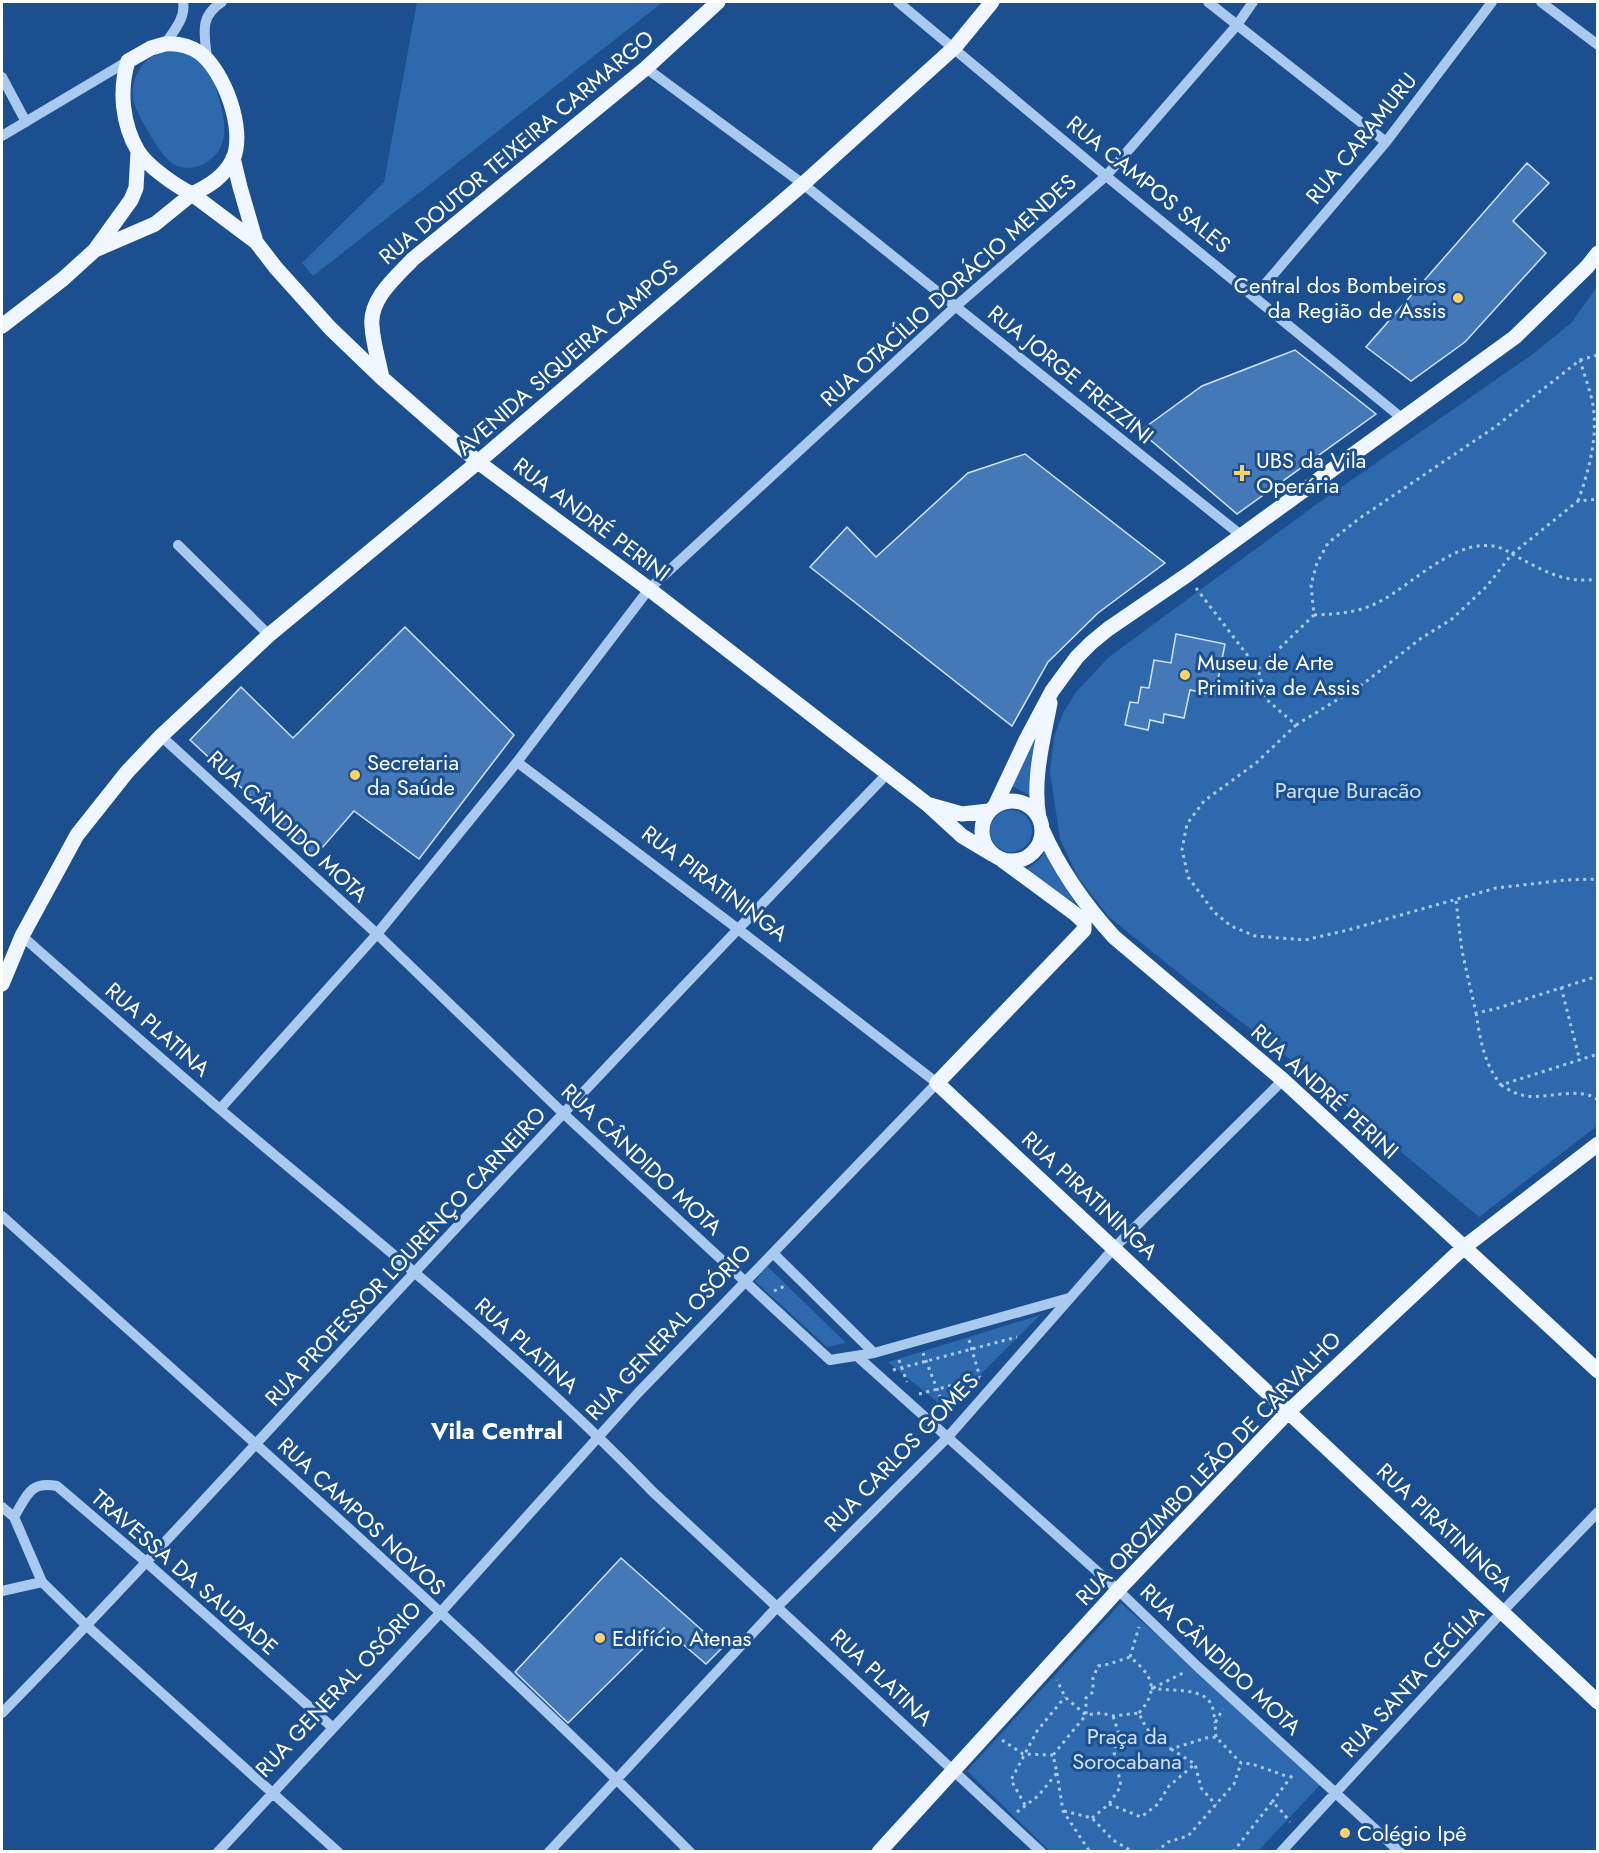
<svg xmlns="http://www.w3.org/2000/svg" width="1599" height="1853" viewBox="0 0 1599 1853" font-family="Jost,sans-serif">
<rect width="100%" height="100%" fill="#1b4f8f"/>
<!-- green -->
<path fill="#2e69ad" d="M417,2h246l-350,274 -11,-13 82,-81z
M182,51c11,5 23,11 29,22 3,6 5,15 7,22 8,26 13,54 -14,69 -7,4 -19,5 -27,2 -10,-4 -16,-15 -22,-23 -7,-12 -15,-24 -20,-37 -7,-18 2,-42 20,-51 8,-4 18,-4 27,-4z
M1597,287v839l-118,91 -183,-153 -101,-78 -86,-69 -31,-40 -18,-38 -10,-67 4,-35 9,-24 13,-21 33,-35 205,-151 219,-152 38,-31z
M1039,725l-8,71 -21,-11z
M990 831a21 21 0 1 1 42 0a21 21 0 1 1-42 0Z
M1046,849l30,55 -51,-33 15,-12z
M767,1266l79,77 -19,4 -72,-66z
M1040,1315l-94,94 -58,-47z
M1121,1603l201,180 -64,68 -207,1 -84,-81z"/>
<!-- building -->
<path fill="#4478b7" stroke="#cfe3fa" stroke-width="1.5" d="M1527,163l22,20 -36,38 33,32 -81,89 -54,39 -45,-34z
M1295,350l81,64 -139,100 -97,-83 62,-45z
M1025,454l140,109 -67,50 -50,49 -36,64 -202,-159 37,-40 29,30 92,-84z
M405,627l109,108 -95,124 -65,-48 -39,45 -125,-116 51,-53 52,51z
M1176,634l49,10 -10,51 -25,-5 -6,28 -20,-4 -1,9 -13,-3 -2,10 -23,-5 5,-23 8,1 3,-16 8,1 5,-28 17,3z
M621,1558l101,90 -16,16 -42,-36 -96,95 -53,-51z"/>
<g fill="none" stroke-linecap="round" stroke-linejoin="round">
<!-- path -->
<path stroke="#a9c9ee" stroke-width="3" stroke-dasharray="3 4.5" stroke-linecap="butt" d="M1578,501c11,-31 20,-63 15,-96 -3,-15 -9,-31 -13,-45
M1196,588l62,81 8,30 30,26 -40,38 -52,38 -17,23 -5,25 6,28 26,35 17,14 24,10 50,4 43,-10 148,-42 70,-8 32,-1
M1314,615c23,-1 42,-2 63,-12 37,-18 91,-80 135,-49l66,-53 20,-2
M1258,669l56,-54 -3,-30 6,-22 11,-20 32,-25 135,-91 85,-67 18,-5
M1296,725l67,-41 57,-45 32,-20 35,-33 25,-32c31,16 50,30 86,25
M1456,901l6,50 14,62 19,-4 103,-33
M1561,987l19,74
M1476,1013c4,25 8,51 25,72l97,-31
M1501,1085c8,5 16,10 26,11 19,3 55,-10 71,4
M774,1291l13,-6
M969,1340l11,37
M923,1353l25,64
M899,1360l8,22
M893,1370l124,-33
M919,1394l64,-17
M1130,1657l9,-30
M1151,1688c16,3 47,0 57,12 6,5 6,16 7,23
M1153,1688l32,-16
M1139,1713c21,-24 13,-38 -9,-56l-21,7 -11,2 -5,12v14l-7,6v17l15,-2 12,3 26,-3c7,17 15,27 32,36l35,-11 10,-1 25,26 11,1 37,13
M1216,1737l-1,-14 8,-14
M1002,1740l21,14 30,1
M1171,1749l24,15 6,24 15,17
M1057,1773l6,38 27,41
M1272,1802l22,-29
M1109,1804l32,13 17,-13 11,-18 26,-22
M1025,1805l-14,-25 26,-49 28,-34
M1064,1811l28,7 21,22 20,12
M1017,1812l21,-16 19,-23 -4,-18 33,-40 -21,-18 -8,-17
M1092,1818l17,-14 12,-18 -7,-34 5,-18 -6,-18
M1156,1852l12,-10 20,-6 46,-52 7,-21
M1233,1852l39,-50 7,6 11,14"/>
<!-- minor -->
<path stroke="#a9c9ee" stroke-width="10" d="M898,2l208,174 297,243
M1208,2l178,140
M1541,2l57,43
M165,44c8,-12 21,-26 18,-42
M207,59c-2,-24 -9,-42 15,-57
M646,68l157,116 439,352
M2,77l24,45
M2,136l126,-75
M1255,296l131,-154 106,-140
M178,545l91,90
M161,736l216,198 187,180 266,246 44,-7 195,-55
M22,936c66,58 132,117 199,174 146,124 298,243 432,382l388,360
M220,1109l157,-175 140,-172 132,-173 306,-282 151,-131 131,-151 16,-23
M2,1216c232,209 467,415 688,636
M773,1253l101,100
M858,1357l260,233 80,77 202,185
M2,1507l12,10 28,65 45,44 251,226
M14,1517c13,-21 15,-36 43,-31l89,76 186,165
M2,1591l40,-9
M2,1713c140,-143 275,-293 412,-440 156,-168 314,-334 473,-499
M218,1852l222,-239 197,-219 300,-311 -199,-154 -221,-167
M549,1852l228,-245 170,-169 167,-190 169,-168
M1281,1852l221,-240 96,-100"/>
<!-- major -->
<path stroke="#f0f6ff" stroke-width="15" d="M165,44c12,-1 25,2 35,9 24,18 46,77 33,106 -9,18 -24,27 -41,35 -16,-8 -45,-28 -54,-43 -16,-27 -19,-61 -10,-90l23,-13z
M233,158l7,29 16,55
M95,250l60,-26 37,-30 64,48 20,26 54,60 52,50 96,84 171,127 278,215 35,32 30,18
M2,326l61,-47 32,-29 36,-50 5,-12 2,-36
M382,378c-3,-17 -9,-34 -10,-52 -3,-27 24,-49 41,-67l233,-191 72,-66
M982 831a30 30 0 1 1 60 0a30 30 0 1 1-60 0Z
M930,805l32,9 27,-3
M995,806l31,-66 26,-49 25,-34 14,-14 17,-14 79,-54 328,-238 72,-70 11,-14
M1039,818c-7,-38 4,-77 11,-115
M1042,829c18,41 42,75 72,108l169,143 315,291
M1002,860l72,53 10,9v8l-147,153 661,619
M2,984l20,-48 55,-101 50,-63 34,-36 108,-101 209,-173 325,-278 152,-137 37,-45
M879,1852l239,-262 170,-178 175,-164 135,-104"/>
</g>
<!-- markers -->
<g fill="#ffd166" stroke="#1b4f8f" stroke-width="2">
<circle cx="1458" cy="298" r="6"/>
<path d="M1239 464h6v6h6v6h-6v6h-6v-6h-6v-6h6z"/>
<circle cx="1185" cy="675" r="6"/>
<circle cx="355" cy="775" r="6"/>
<circle cx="600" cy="1638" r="6"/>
<circle cx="1345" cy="1833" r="6"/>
</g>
<g text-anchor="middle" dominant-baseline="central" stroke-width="6" stroke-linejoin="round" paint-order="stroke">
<!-- street labels -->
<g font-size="22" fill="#fff" stroke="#1b4f8f">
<text transform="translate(1361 138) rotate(-51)">RUA CARAMURU</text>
<text transform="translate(516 147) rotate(-40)">RUA DOUTOR TEIXEIRA CARMARGO</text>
<text transform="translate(1149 184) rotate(39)">RUA CAMPOS SALES</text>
<text transform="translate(948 290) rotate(-42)">RUA OTACÍLIO DORÁCIO MENDES</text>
<text transform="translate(567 357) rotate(-41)">AVENIDA SIQUEIRA CAMPOS</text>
<text transform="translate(1071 374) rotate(39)">RUA JORGE FREZZINI</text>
<text transform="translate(592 519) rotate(37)">RUA ANDRÉ PERINI</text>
<text transform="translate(288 826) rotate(43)">RUA CÂNDIDO MOTA</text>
<text transform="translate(715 883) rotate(37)">RUA PIRATININGA</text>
<text transform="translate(158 1029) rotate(41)">RUA PLATINA</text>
<text transform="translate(1325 1091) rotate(42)">RUA ANDRÉ PERINI</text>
<text transform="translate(642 1159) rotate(43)">RUA CÂNDIDO MOTA</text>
<text transform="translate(1090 1195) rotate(43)">RUA PIRATININGA</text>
<text transform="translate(405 1256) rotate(-47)">RUA PROFESSOR LOURENÇO CARNEIRO</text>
<text transform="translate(668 1332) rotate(-47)">RUA GENERAL OSÓRIO</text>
<text transform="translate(527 1345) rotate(42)">RUA PLATINA</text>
<text transform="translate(901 1452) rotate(-46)">RUA CARLOS GOMES</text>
<text transform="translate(1208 1468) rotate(-46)">RUA OROZIMBO LEÃO DE CARVALHO</text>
<text transform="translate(362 1516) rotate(43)">RUA CAMPOS NOVOS</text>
<text transform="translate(1445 1527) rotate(43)">RUA PIRATININGA</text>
<text transform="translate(185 1572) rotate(41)">TRAVESSA DA SAUDADE</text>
<text transform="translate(1221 1659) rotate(43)">RUA CÂNDIDO MOTA</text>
<text transform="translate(882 1677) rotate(43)">RUA PLATINA</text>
<text transform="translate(1412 1681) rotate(-47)">RUA SANTA CECÍLIA</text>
<text transform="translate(338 1689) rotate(-47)">RUA GENERAL OSÓRIO</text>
</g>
<!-- poi labels -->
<g font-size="22" fill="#fff" stroke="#1b4f8f" text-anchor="start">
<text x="1446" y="285" text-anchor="end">Central dos Bombeiros<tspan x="1446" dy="25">da Região de Assis</tspan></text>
<text x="1256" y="460">UBS da Vila<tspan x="1256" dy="25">Operária</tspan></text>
<text x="1197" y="662">Museu de Arte<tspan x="1197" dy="25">Primitiva de Assis</tspan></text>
<text x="367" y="762">Secretaria<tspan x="367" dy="25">da Saúde</tspan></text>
<text x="612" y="1638">Edifício Atenas</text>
<text x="1357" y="1833">Colégio Ipê</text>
</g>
<!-- park labels -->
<g font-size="22" fill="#cfe3fa" stroke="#1b4f8f">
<text x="1348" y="790">Parque Buracão</text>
<text x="1127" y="1736">Praça da<tspan x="1127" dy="25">Sorocabana</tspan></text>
</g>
<!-- neighbourhood labels -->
<g font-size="24" font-weight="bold" fill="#fff" stroke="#1b4f8f">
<text x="497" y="1430">Vila Central</text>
</g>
</g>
<!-- border -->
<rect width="1599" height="1853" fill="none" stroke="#ffffff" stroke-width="6"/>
</svg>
